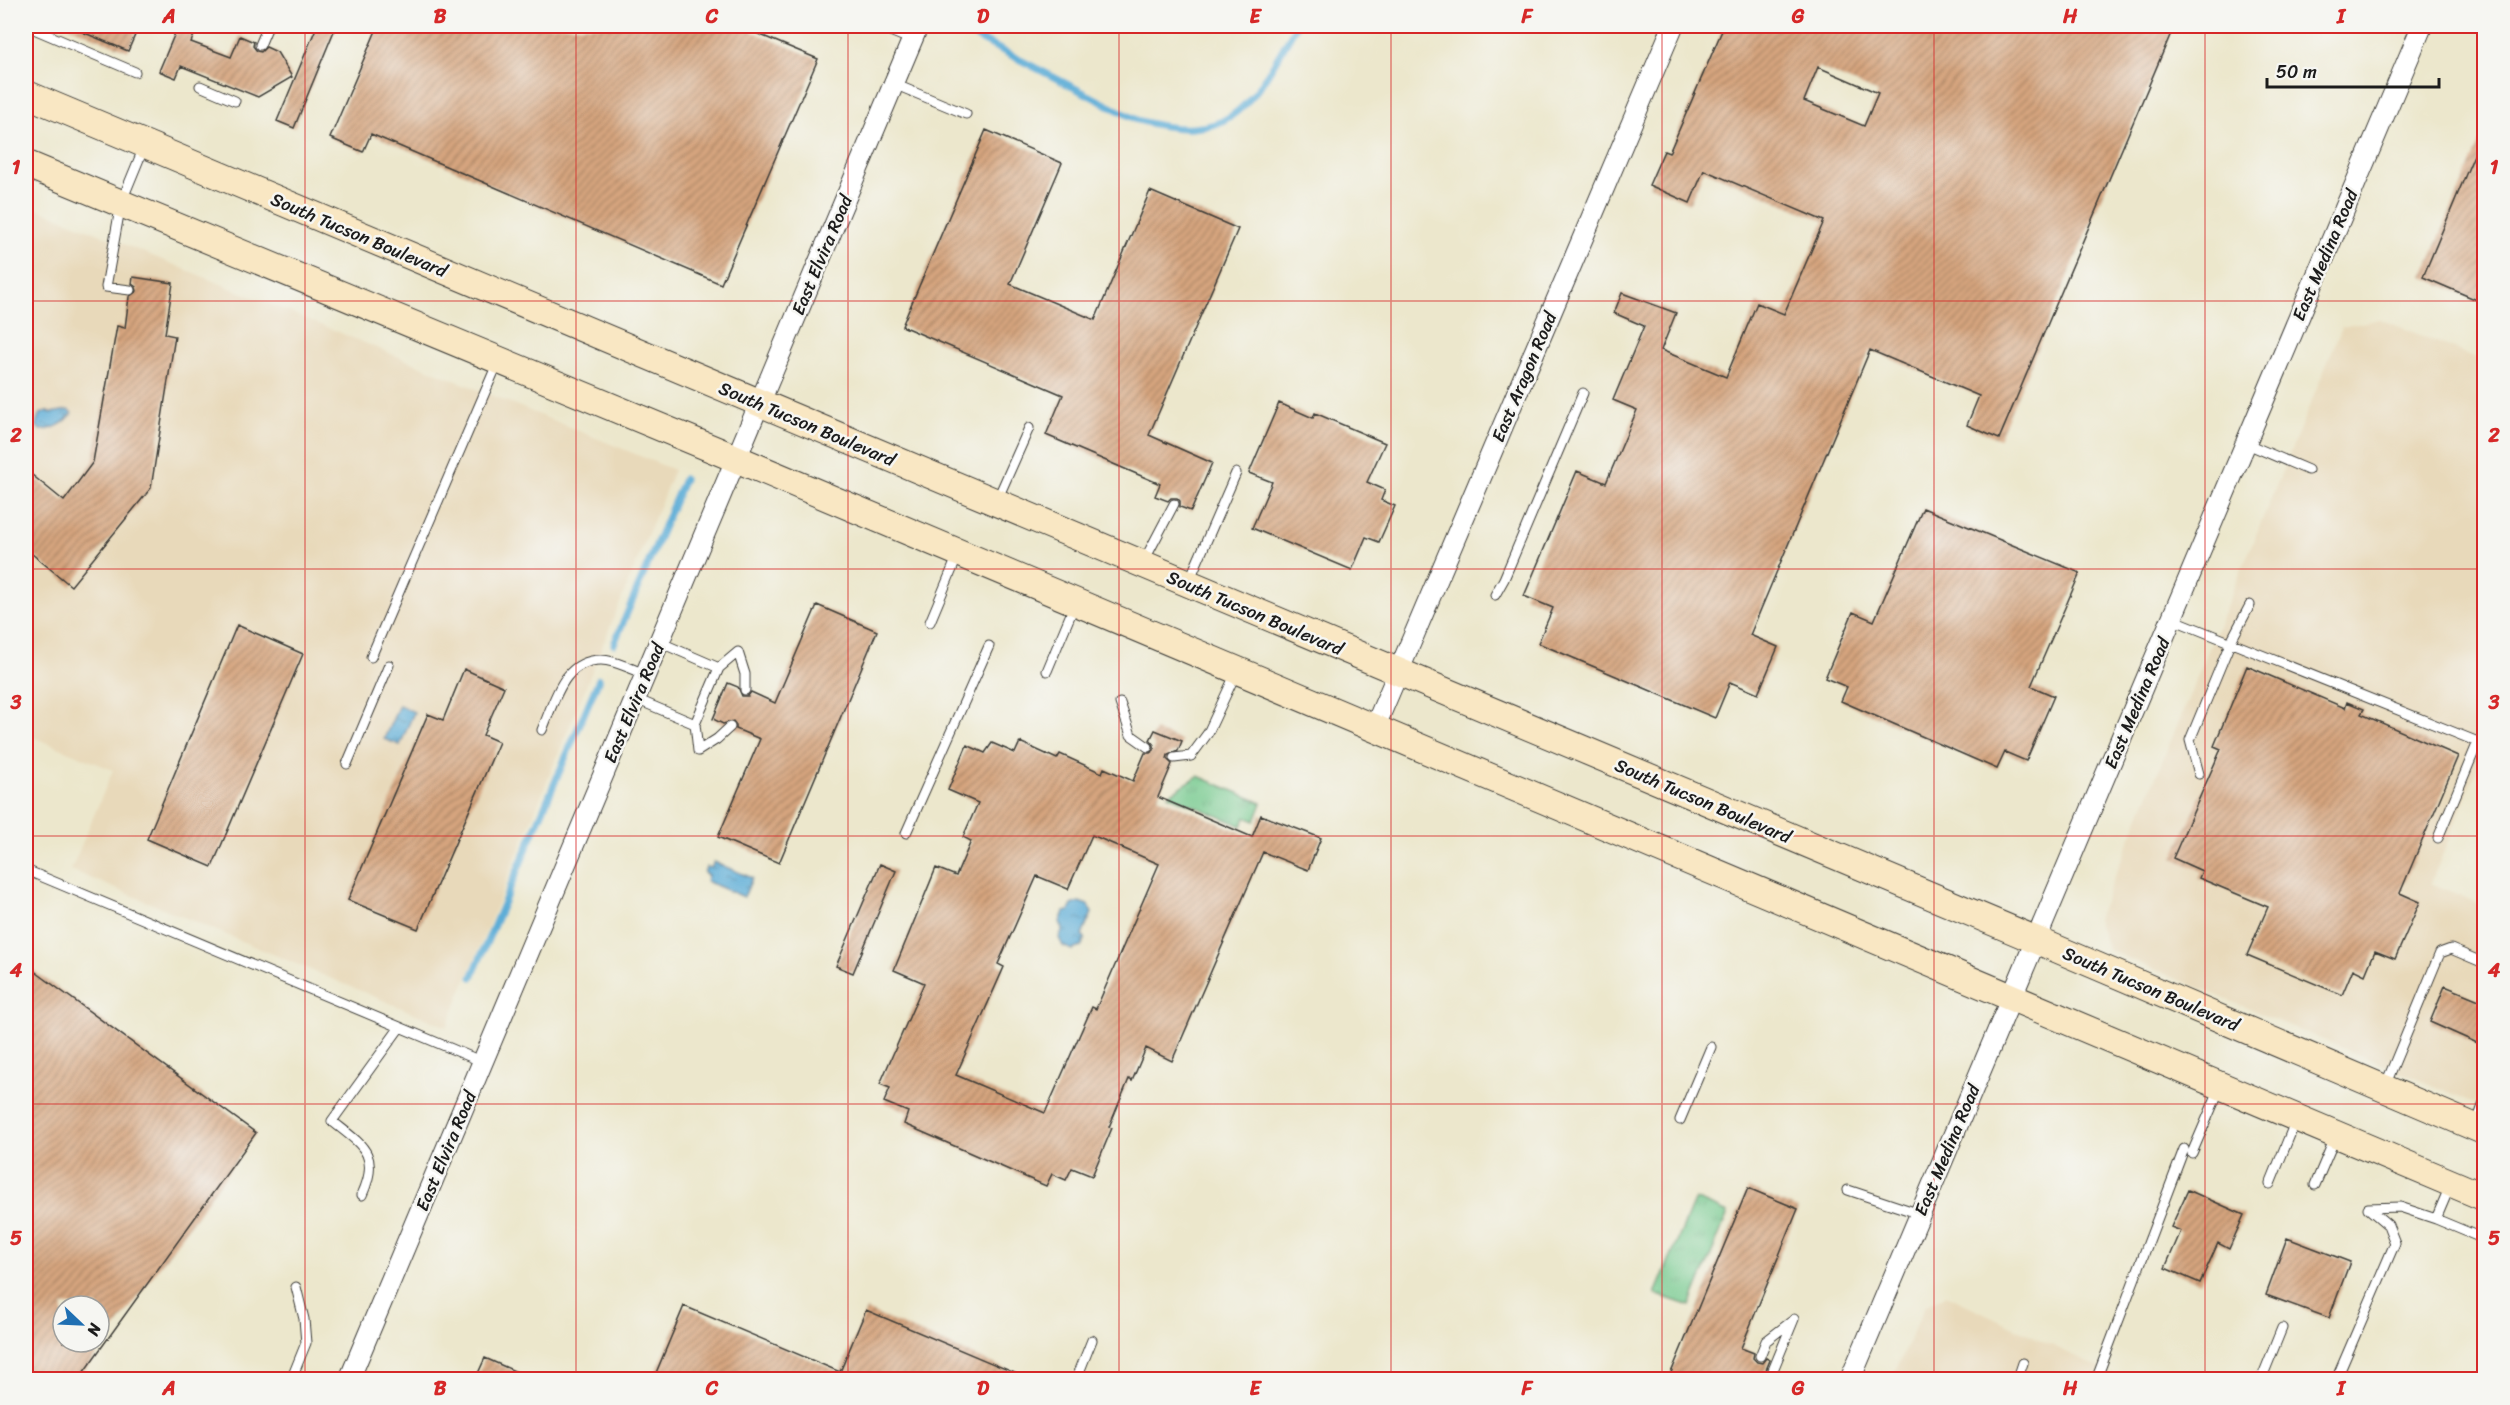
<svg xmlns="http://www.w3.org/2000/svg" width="2510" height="1405" viewBox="0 0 2510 1405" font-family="Sriracha,sans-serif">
<defs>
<pattern id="grass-tufts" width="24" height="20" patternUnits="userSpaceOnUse" patternTransform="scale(1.5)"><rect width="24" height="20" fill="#74c98d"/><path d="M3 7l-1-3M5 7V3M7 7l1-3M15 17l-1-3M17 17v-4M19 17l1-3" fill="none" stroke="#64ac79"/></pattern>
<pattern id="water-ripples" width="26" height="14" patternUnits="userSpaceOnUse" patternTransform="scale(1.5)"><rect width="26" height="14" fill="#5dadd7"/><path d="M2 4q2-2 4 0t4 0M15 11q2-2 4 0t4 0" fill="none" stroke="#4c8cae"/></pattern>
<pattern id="building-hatch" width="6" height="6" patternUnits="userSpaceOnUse" patternTransform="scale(1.5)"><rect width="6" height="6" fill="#d5a47e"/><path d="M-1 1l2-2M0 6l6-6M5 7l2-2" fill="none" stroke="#ac8566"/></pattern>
</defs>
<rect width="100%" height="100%" fill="#f6f6f2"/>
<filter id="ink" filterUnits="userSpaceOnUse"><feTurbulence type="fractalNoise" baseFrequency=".0167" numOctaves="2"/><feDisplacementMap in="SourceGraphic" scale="12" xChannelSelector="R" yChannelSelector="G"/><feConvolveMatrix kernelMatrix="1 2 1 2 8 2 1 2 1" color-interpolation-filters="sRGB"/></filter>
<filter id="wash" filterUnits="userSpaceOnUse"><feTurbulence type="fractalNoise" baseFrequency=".008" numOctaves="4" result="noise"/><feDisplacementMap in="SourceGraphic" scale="24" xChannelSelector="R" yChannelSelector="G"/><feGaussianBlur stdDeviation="1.35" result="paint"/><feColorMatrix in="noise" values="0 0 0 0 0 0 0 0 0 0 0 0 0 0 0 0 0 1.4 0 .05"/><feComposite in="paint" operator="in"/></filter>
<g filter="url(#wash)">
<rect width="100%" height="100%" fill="#ece7cc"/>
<!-- built -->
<path fill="#e8d9ba" d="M26,204l648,266 -227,557 -376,-157 42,-100 -87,-36z
M2380,319l104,42v391l-53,131 53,23v201l-376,-157 -11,-31 245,-592z
M1946,1295l177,84 -232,1 34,-74z"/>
<!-- grass -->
<path fill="url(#grass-tufts)" stroke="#487254" stroke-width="1.5" d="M1198,776l64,27 -7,18 -10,-4 -3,9 -74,-31z
M1695,1199l33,14 -38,93 -35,-12z"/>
<!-- water -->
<path fill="url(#water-ripples)" stroke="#3c647a" stroke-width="1.5" d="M68,410l4,3c-6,10 -21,18 -32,17l-4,-5 3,-10 7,-4 5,2z
M399,705l15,7 -14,33 -16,-6z
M714,862l38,16 -8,19 -38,-16 2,-6 -4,-2 2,-6 5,1z
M1079,902l9,3 4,8 -10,22 3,3 -4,9 -9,3 -9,-4 -4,-8 4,-9 -3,-7 4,-10 5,-1 3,-6z"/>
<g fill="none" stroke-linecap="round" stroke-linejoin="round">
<!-- stream -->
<path stroke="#5dadd7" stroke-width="7" d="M964,31l173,89c99,28 115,-19 159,-94
M614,644l70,-165
M472,977l127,-298"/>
</g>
<g id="blocks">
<!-- building -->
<path fill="url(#building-hatch)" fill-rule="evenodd" d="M68,26h71l-11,25z
M178,26h20l-7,16 40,15 9,-21 14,6 -1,4 4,5 4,1 5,-5 11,5 15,25 -34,20 -77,-31 -5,12 -17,-7z
M317,26l17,5 -40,97 -17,-7z
M378,26h361l79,33 -97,225 -350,-150 -8,18 -33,-14z
M1724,26h450l-175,413 -32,-14 12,-29 -109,-46 -120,285 28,12 -20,47 -28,-12 -15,36 -177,-75 15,-35 -29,-12 53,-125 29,12 31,-73 -24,-10 31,-74 -30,-13 8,-20 54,20 -15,37 65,27 31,-74 27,11 40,-93 -120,-51 -14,33 -41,-18 15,-34 5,2zM1818,67l60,26 -14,33 -60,-25z
M986,130l76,33 -52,121 85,36 55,-129 88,38 -89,206 63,28 -21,48 -11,-4v-6l-3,-3h-6l-3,3 -13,-5 5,-12 -114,-49 17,-40 -161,-69z
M2484,131v172l-61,-26z
M133,277l40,6 -8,51 10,2 -24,152 -80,98 -45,-37v-79l38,31 29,-39 24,-136 8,2 4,-31 8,-6 -1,-4 -4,-3z
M1279,403l34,15 2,-5 70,30 -18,39 18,8 -4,10 14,6 -16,36 -13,-5 -14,33 -100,-42 20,-46 -23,-9z
M1923,508l157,65 -49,113 23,10 -28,65 -21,-9 -8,17 -156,-68 6,-14 -22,-9 28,-66 21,9z
M817,605l60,26 -98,232 -61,-26 42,-98 -24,-10v-4l-3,-4 -10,3 -10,-5 15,-36 10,4 4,9h6l3,-4 24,11z
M237,625l66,29 -91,213 -65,-28z
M2247,666l98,42 2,-6 17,7 -3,5 97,42 -58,137 20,9 -25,57 -20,-8 -10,24 -12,-6 -11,26 -95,-40 21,-48 -69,-29 3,-7 -29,-13 48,-109 -7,-3z
M464,669l40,18 -21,48 16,7 -81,187 -70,-29 80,-186 15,6z
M1155,730l27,11 -4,10 -10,4 -1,4 5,5 -14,33 94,40 9,-22 60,23 -13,32 -45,-18 -91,209 -26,-13 -14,33 -3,-2 -20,48 3,1 -20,48 -20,-8 -6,12 -14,-6 -6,12 -142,-62 4,-12 -24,-10 6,-14 -10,-4 44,-101 -30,-13 42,-102 20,8 15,-35 -8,-4 15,-34 -30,-13 19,-45 18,8 7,-10 23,10 5,-11 37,17 3,-5 42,19 2,-5 29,13 12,-28h5l4,-3v-5l-4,-5zM1092,835l67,29 -63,145 -4,-2 -47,106 -89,-38 48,-108 -6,-3 39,-88 31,13z
M880,864l16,7 -43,102 -17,-7z
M26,965l230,168 -178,247h-52zM63,1306h36v36h-36z
M2445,986l39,16v44l-54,-24z
M1748,1188l50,21 -57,139 13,5 -1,5 4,4 5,1 4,-5 4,2 -8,20h-94z
M2188,1190l56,25 -15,34 -11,-6 -18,40 -35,-15 16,-37 -10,-4z
M2287,1238l63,24 -21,56 -63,-23z
M684,1306l156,66 26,-62 163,69 -376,1z
M485,1358l50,22h-60z"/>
</g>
</g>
<g filter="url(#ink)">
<use href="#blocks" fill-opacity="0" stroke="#3b3a36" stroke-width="1.5"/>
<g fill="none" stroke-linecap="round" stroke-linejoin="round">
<!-- service casing -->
<g stroke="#3b3a36" stroke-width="11">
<path id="service" d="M27,26l108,46
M878,26l34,14
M260,45l8,-19
M894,84l72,30
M200,86l35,15
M130,290l-24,-3 15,-84 23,-56
M2245,443l63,27
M997,500l32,-72
M1143,563l31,-59
M1189,581l47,-108
M1495,595l9,-16 79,-186
M2172,619l306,123 -40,96
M930,622l28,-67
M659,642l60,26
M371,657l127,-295
M1047,671l28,-67
M636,699l59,25
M1120,703l11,32 17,12
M730,727l-13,12 -19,12 -3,-27 24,-56 19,-16 7,22v16
M542,730c13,-30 21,-70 59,-70 14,0 32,10 45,14
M1174,758l17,-2 17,-23 28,-60
M347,764l42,-99
M2199,774l-9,-34 41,-99 19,-36
M906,833l83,-187
M26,870l457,192
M2385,1086l55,-133 11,-4 33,14
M1680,1120l31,-73
M2476,1125l8,-22
M2192,1153l28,-65
M2270,1184l26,-64
M2315,1185l20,-47
M1848,1190l72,24
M362,1195c19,-41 0,-50 -30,-74l68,-94
M2368,1208l32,-1 36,12 14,-33
M2436,1219l48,20
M1760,1356l6,-15 26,-20
M291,1380l15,-37 -2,-24 -8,-32
M1076,1380l16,-40
M1769,1380l25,-61
M2022,1380l-2,-8 3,-9
M2096,1380l88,-231
M2261,1380l21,-52
M2336,1380l59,-137 -7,-18 -20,-17"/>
</g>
<!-- minor casing -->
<g stroke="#3b3a36" stroke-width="22">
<path id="minor" d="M1374,729l299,-703
M349,1380l569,-1354
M1850,1380l572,-1354"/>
</g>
<!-- secondary casing -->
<g stroke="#3b3a36" stroke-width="29">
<path id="secondary" d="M26,94l2010,846 448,191
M26,164l711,295 1747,738"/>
</g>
<!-- service -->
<use href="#service" stroke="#fff" stroke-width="9"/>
<!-- minor -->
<use href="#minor" stroke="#fff" stroke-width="20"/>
<!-- secondary -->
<use href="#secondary" stroke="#f9e7c3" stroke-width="27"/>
</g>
</g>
<!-- grid -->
<path fill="none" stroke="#d62828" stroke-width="1.5" stroke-opacity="0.55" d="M305,26v1354M576,26v1354M848,26v1354M1119,26v1354M1391,26v1354M1662,26v1354M1934,26v1354M2205,26v1354M26,301h2458M26,569h2458M26,836h2458M26,1104h2458"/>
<g text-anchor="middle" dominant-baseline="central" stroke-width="5" stroke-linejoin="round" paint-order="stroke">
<!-- street labels -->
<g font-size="18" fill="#1c1c1c" stroke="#f6f6f2">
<text transform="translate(359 235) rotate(23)">South Tucson Boulevard</text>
<text transform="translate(822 255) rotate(-67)">East Elvira Road</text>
<text transform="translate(2325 255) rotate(-67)">East Medina Road</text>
<text transform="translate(1524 377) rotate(-67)">East Aragon Road</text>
<text transform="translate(807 424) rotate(23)">South Tucson Boulevard</text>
<text transform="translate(1255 613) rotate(23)">South Tucson Boulevard</text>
<text transform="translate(634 703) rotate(-67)">East Elvira Road</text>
<text transform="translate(2137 703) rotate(-67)">East Medina Road</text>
<text transform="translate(1703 801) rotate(23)">South Tucson Boulevard</text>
<text transform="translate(2151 989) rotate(23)">South Tucson Boulevard</text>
<text transform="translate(1947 1150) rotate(-67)">East Medina Road</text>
<text transform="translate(446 1151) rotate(-67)">East Elvira Road</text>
</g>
</g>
<!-- margin -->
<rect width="2510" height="1405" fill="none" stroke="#f6f6f2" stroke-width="66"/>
<!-- north arrow -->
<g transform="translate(81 1324) rotate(113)"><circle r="28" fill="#f6f6f2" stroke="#9f9f9c" stroke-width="1.5"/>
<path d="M0-4.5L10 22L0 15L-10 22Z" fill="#1f6fb2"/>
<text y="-9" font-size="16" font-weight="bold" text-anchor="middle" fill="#1c1c1c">N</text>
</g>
<!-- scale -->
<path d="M2267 78v9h172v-9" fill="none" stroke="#1c1c1c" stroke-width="3"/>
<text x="2276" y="78" font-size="18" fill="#1c1c1c" stroke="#f6f6f2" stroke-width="4.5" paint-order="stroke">50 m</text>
<rect x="33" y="33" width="2444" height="1339" fill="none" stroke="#d62828" stroke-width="2"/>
<g font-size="20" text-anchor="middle" font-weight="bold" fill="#d62828">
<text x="169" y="23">A</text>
<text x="440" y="23">B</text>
<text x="712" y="23">C</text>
<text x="983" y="23">D</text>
<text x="1255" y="23">E</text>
<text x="1527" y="23">F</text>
<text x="1798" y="23">G</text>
<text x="2070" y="23">H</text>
<text x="2341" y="23">I</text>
<text x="16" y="174">1</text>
<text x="2494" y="174">1</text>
<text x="16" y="442">2</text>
<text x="2494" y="442">2</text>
<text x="16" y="709">3</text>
<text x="2494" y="709">3</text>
<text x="16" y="977">4</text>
<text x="2494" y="977">4</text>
<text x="16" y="1245">5</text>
<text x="2494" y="1245">5</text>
<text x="169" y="1395">A</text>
<text x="440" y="1395">B</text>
<text x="712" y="1395">C</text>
<text x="983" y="1395">D</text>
<text x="1255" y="1395">E</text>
<text x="1527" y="1395">F</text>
<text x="1798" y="1395">G</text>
<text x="2070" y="1395">H</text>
<text x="2341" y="1395">I</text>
</g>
</svg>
